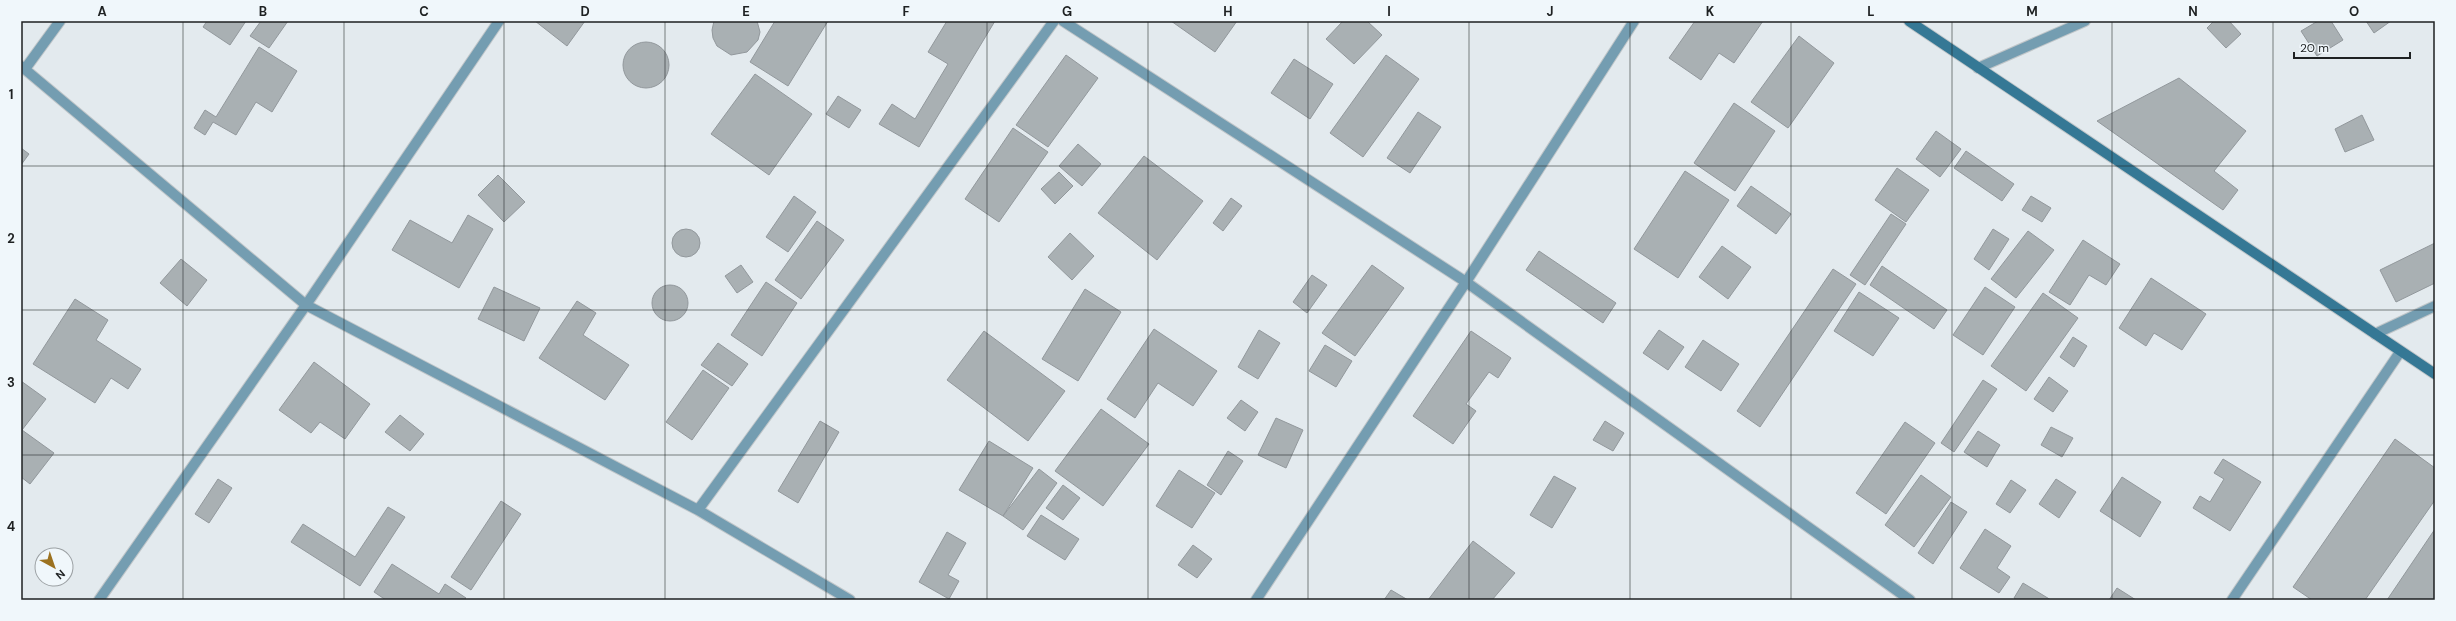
<svg xmlns="http://www.w3.org/2000/svg" width="2456" height="621" viewBox="0 0 2456 621" font-family="'DM Sans',sans-serif">
<rect width="100%" height="100%" fill="#e3eaee"/>
<!-- building -->
<path fill="#a9b0b3" stroke="#92989c" d="M207,21h39l-16,24 -27,-18z
M261,21h27l-19,27 -19,-12z
M535,21h50l-18,25z
M714,21h43l3,11 -2,8 -11,12 -16,3 -14,-9 -4,-8 -1,-8z
M775,21h53l-40,65 -38,-24z
M947,21h48l-76,126 -40,-23 13,-20 23,15 33,-55 -20,-12z
M1171,21h66l-22,31z
M1343,21h24l15,14 -28,29 -28,-25z
M1695,21h68l-29,42 -15,-10 -18,27 -32,-22z
M2214,21h15l12,13 -15,14 -19,-20z
M2318,21h13l12,19 -26,16 -16,-25z
M2366,21h25l-17,12z
M1799,36l35,27 -46,65 -37,-26z
M623 65a23 23 0 1 1 46 0a23 23 0 1 1-46 0Z
M259,47l38,24 -25,41 -16,-10 -20,33 -23,-13 -8,13 -11,-7 11,-18 11,7z
M1066,55l32,23 -50,69 -32,-22z
M1386,55l33,24 -56,78 -33,-24z
M1294,59l39,25 -23,35 -39,-26z
M755,74l57,40 -43,61 -58,-41z
M2179,78l67,53 -32,40 24,19 -15,20 -126,-89z
M838,96l23,14 -12,18 -23,-14z
M1734,103l41,28 -40,60 -41,-28z
M1418,112l23,15 -31,46 -23,-15z
M2362,115l12,25 -29,12 -10,-23z
M1013,128l35,24 -49,70 -34,-23z
M1936,131l25,18 -21,28 -24,-18z
M1078,144l23,20 -19,22 -23,-20z
M21,148l8,6 -8,11z
M1966,151l48,33 -12,17 -48,-33z
M1144,156l59,45 -46,59 -59,-47z
M1897,168l32,22 -23,32 -31,-22z
M1685,171l44,29 -51,78 -44,-29z
M1059,172l14,14 -18,18 -14,-15z
M498,175l27,27 -21,20 -26,-27z
M1751,186l40,28 -15,20 -39,-28z
M794,196l22,16 -28,40 -22,-15z
M2031,196l20,12 -9,14 -20,-12z
M1231,198l11,8 -19,25 -10,-8z
M1891,214l15,10 -41,61 -15,-10z
M468,215l25,14 -34,59 -67,-38 18,-30 42,23z
M817,221l27,19 -43,59 -26,-19z
M1993,229l16,10 -20,31 -15,-11z
M672 243a14 14 0 1 1 28 0a14 14 0 1 1-28 0Z
M2028,231l26,19 -38,48 -25,-19z
M1070,233l24,23 -22,24 -24,-23z
M2083,240l37,24 -14,21 -17,-10 -19,30 -21,-13z
M2435,243v40l-39,19 -16,-32z
M1722,246l29,21 -23,32 -29,-22z
M1539,251l77,52 -13,20 -77,-53z
M181,259l26,21 -20,26 -27,-23z
M741,265l12,17 -16,11 -12,-17z
M1372,265l32,23 -49,68 -33,-23z
M1882,266l65,44 -13,19 -64,-44z
M1833,269l23,15 -96,143 -23,-16z
M1312,275l15,10 -20,28 -14,-11z
M2151,278l55,36 -24,36 -28,-17 -8,13 -27,-18z
M766,282l31,21 -35,53 -31,-21z
M652 303a18 18 0 1 1 36 0a18 18 0 1 1-36 0Z
M494,287l46,21 -16,33 -46,-22z
M1985,287l30,20 -32,48 -30,-20z
M1085,289l36,23 -43,69 -36,-22z
M1859,292l40,26 -26,38 -39,-25z
M2043,293l35,25 -52,73 -35,-25z
M75,299l33,21 -12,20 45,29 -13,20 -17,-11 -16,25 -62,-39z
M577,301l19,12 -13,22 46,30 -24,35 -66,-42z
M1154,329l63,42 -24,35 -35,-23 -23,35 -28,-19z
M1259,330l21,13 -22,36 -20,-12z
M1659,330l25,17 -16,23 -25,-17z
M984,331l81,60 -37,50 -81,-61z
M1471,331l40,27 -13,20 -9,-6 -23,32 10,7 -23,33 -40,-28z
M2073,337l14,9 -13,21 -14,-10z
M1703,340l36,24 -18,27 -36,-24z
M718,343l30,21 -16,22 -31,-21z
M1325,345l27,16 -16,26 -27,-16z
M314,362l56,42 -25,35 -25,-17 -9,11 -32,-23z
M703,370l26,18 -37,52 -26,-18z
M2049,377l19,14 -15,21 -19,-13z
M1983,380l14,9 -43,63 -13,-9z
M21,381l25,18 -24,31 32,23 -24,31 -9,-7z
M1241,400l17,12 -13,19 -18,-13z
M1101,409l48,35 -46,62 -48,-35z
M400,415l24,19 -14,17 -25,-19z
M1276,418l27,12 -17,38 -28,-13z
M820,421l19,11 -41,71 -20,-12z
M1605,421l19,12 -11,18 -20,-11z
M1905,422l30,21 -49,71 -30,-21z
M2051,427l22,11 -11,19 -21,-12z
M1978,431l22,14 -13,22 -23,-15z
M2395,439l40,29v32l-70,100h-53l-19,-13z
M989,441l44,27 -30,48 -44,-26z
M1228,451l15,10 -22,34 -14,-10z
M2223,459l38,23 -31,49 -37,-23 7,-12 10,6 14,-23 -10,-6z
M1039,469l18,14 -34,47 -20,-14z
M1179,470l36,23 -23,35 -36,-22z
M1921,475l30,22 -37,50 -29,-22z
M1554,476l22,12 -24,40 -22,-13z
M2122,477l39,25 -21,35 -40,-26z
M218,479l14,9 -23,35 -14,-9z
M2056,479l20,13 -17,26 -20,-14z
M2011,480l15,10 -16,23 -14,-9z
M1063,485l17,13 -17,22 -17,-12z
M501,501l20,13 -50,76 -20,-13z
M1951,502l16,10 -34,52 -15,-11z
M388,507l17,10 -45,69 -69,-44 12,-18 52,33z
M1041,515l38,24 -14,21 -38,-24z
M1985,529l26,17 -14,22 13,9 -11,16 -39,-25z
M2435,529v71h-48z
M947,532l19,11 -18,32 11,6 -10,18 -30,-17z
M1473,541l42,32 -23,27h-64z
M1193,545l19,14 -15,19 -19,-13z
M392,564l47,30 6,-10 21,14 -2,2h-78l-12,-8z
M2023,583l28,17h-34l-3,-2z
M2117,588l19,12h-27z
M1391,590l17,10h-24z"/>
<g fill="none" stroke-linecap="round" stroke-linejoin="round">
<!-- street casing -->
<g stroke="#c0c6c9" stroke-width="12">
<path id="street" d="M1063,21l403,261 444,318
M21,66l285,239 392,205 152,90
M1978,68l107,-47
M25,69l35,-48
M2375,334l60,-28
M698,510l356,-489
M99,600l207,-295 193,-284
M1256,600l210,-318 168,-261
M2232,600l168,-248"/>
</g>
<!-- secondary casing -->
<g stroke="#c0c6c9" stroke-width="12">
<path id="secondary" d="M1909,21l526,353"/>
</g>
<!-- street -->
<use href="#street" stroke="#749db1" stroke-width="10"/>
<!-- secondary -->
<use href="#secondary" stroke="#357895" stroke-width="10"/>
</g>
<!-- grid -->
<path fill="none" stroke="#1e2122" stroke-width="1" stroke-opacity="0.55" d="M183,21v579M344,21v579M504,21v579M665,21v579M826,21v579M987,21v579M1148,21v579M1308,21v579M1469,21v579M1630,21v579M1791,21v579M1952,21v579M2112,21v579M2273,21v579M21,166h2414M21,310h2414M21,455h2414"/>
<!-- border -->
<rect width="2456" height="621" fill="none" stroke="#f0f7fb" stroke-width="44"/>
<!-- north arrow -->
<g transform="translate(54 567) rotate(140)"><circle r="19" fill="#f0f7fb" stroke="#9ca1a4"/>
<path d="M0-3L7 15L0 10L-7 15Z" fill="#9c7220"/>
<text y="-6" font-size="11" font-weight="bold" text-anchor="middle" fill="#1e2122">N</text>
</g>
<!-- scale -->
<path d="M2294 52v6h116v-6" fill="none" stroke="#1e2122" stroke-width="2"/>
<text x="2300" y="52" font-size="12" fill="#1e2122" stroke="#f0f7fb" stroke-width="3" paint-order="stroke">20 m</text>
<rect x="22" y="22" width="2412" height="577" fill="none" stroke="#1e2122" stroke-width="1.5"/>
<g font-size="13" text-anchor="middle" font-weight="bold" fill="#1e2122">
<text x="102" y="16">A</text>
<text x="263" y="16">B</text>
<text x="424" y="16">C</text>
<text x="585" y="16">D</text>
<text x="746" y="16">E</text>
<text x="906" y="16">F</text>
<text x="1067" y="16">G</text>
<text x="1228" y="16">H</text>
<text x="1389" y="16">I</text>
<text x="1550" y="16">J</text>
<text x="1710" y="16">K</text>
<text x="1871" y="16">L</text>
<text x="2032" y="16">M</text>
<text x="2193" y="16">N</text>
<text x="2354" y="16">O</text>
<text x="11" y="99">1</text>
<text x="11" y="243">2</text>
<text x="11" y="387">3</text>
<text x="11" y="531">4</text>
</g>
</svg>
